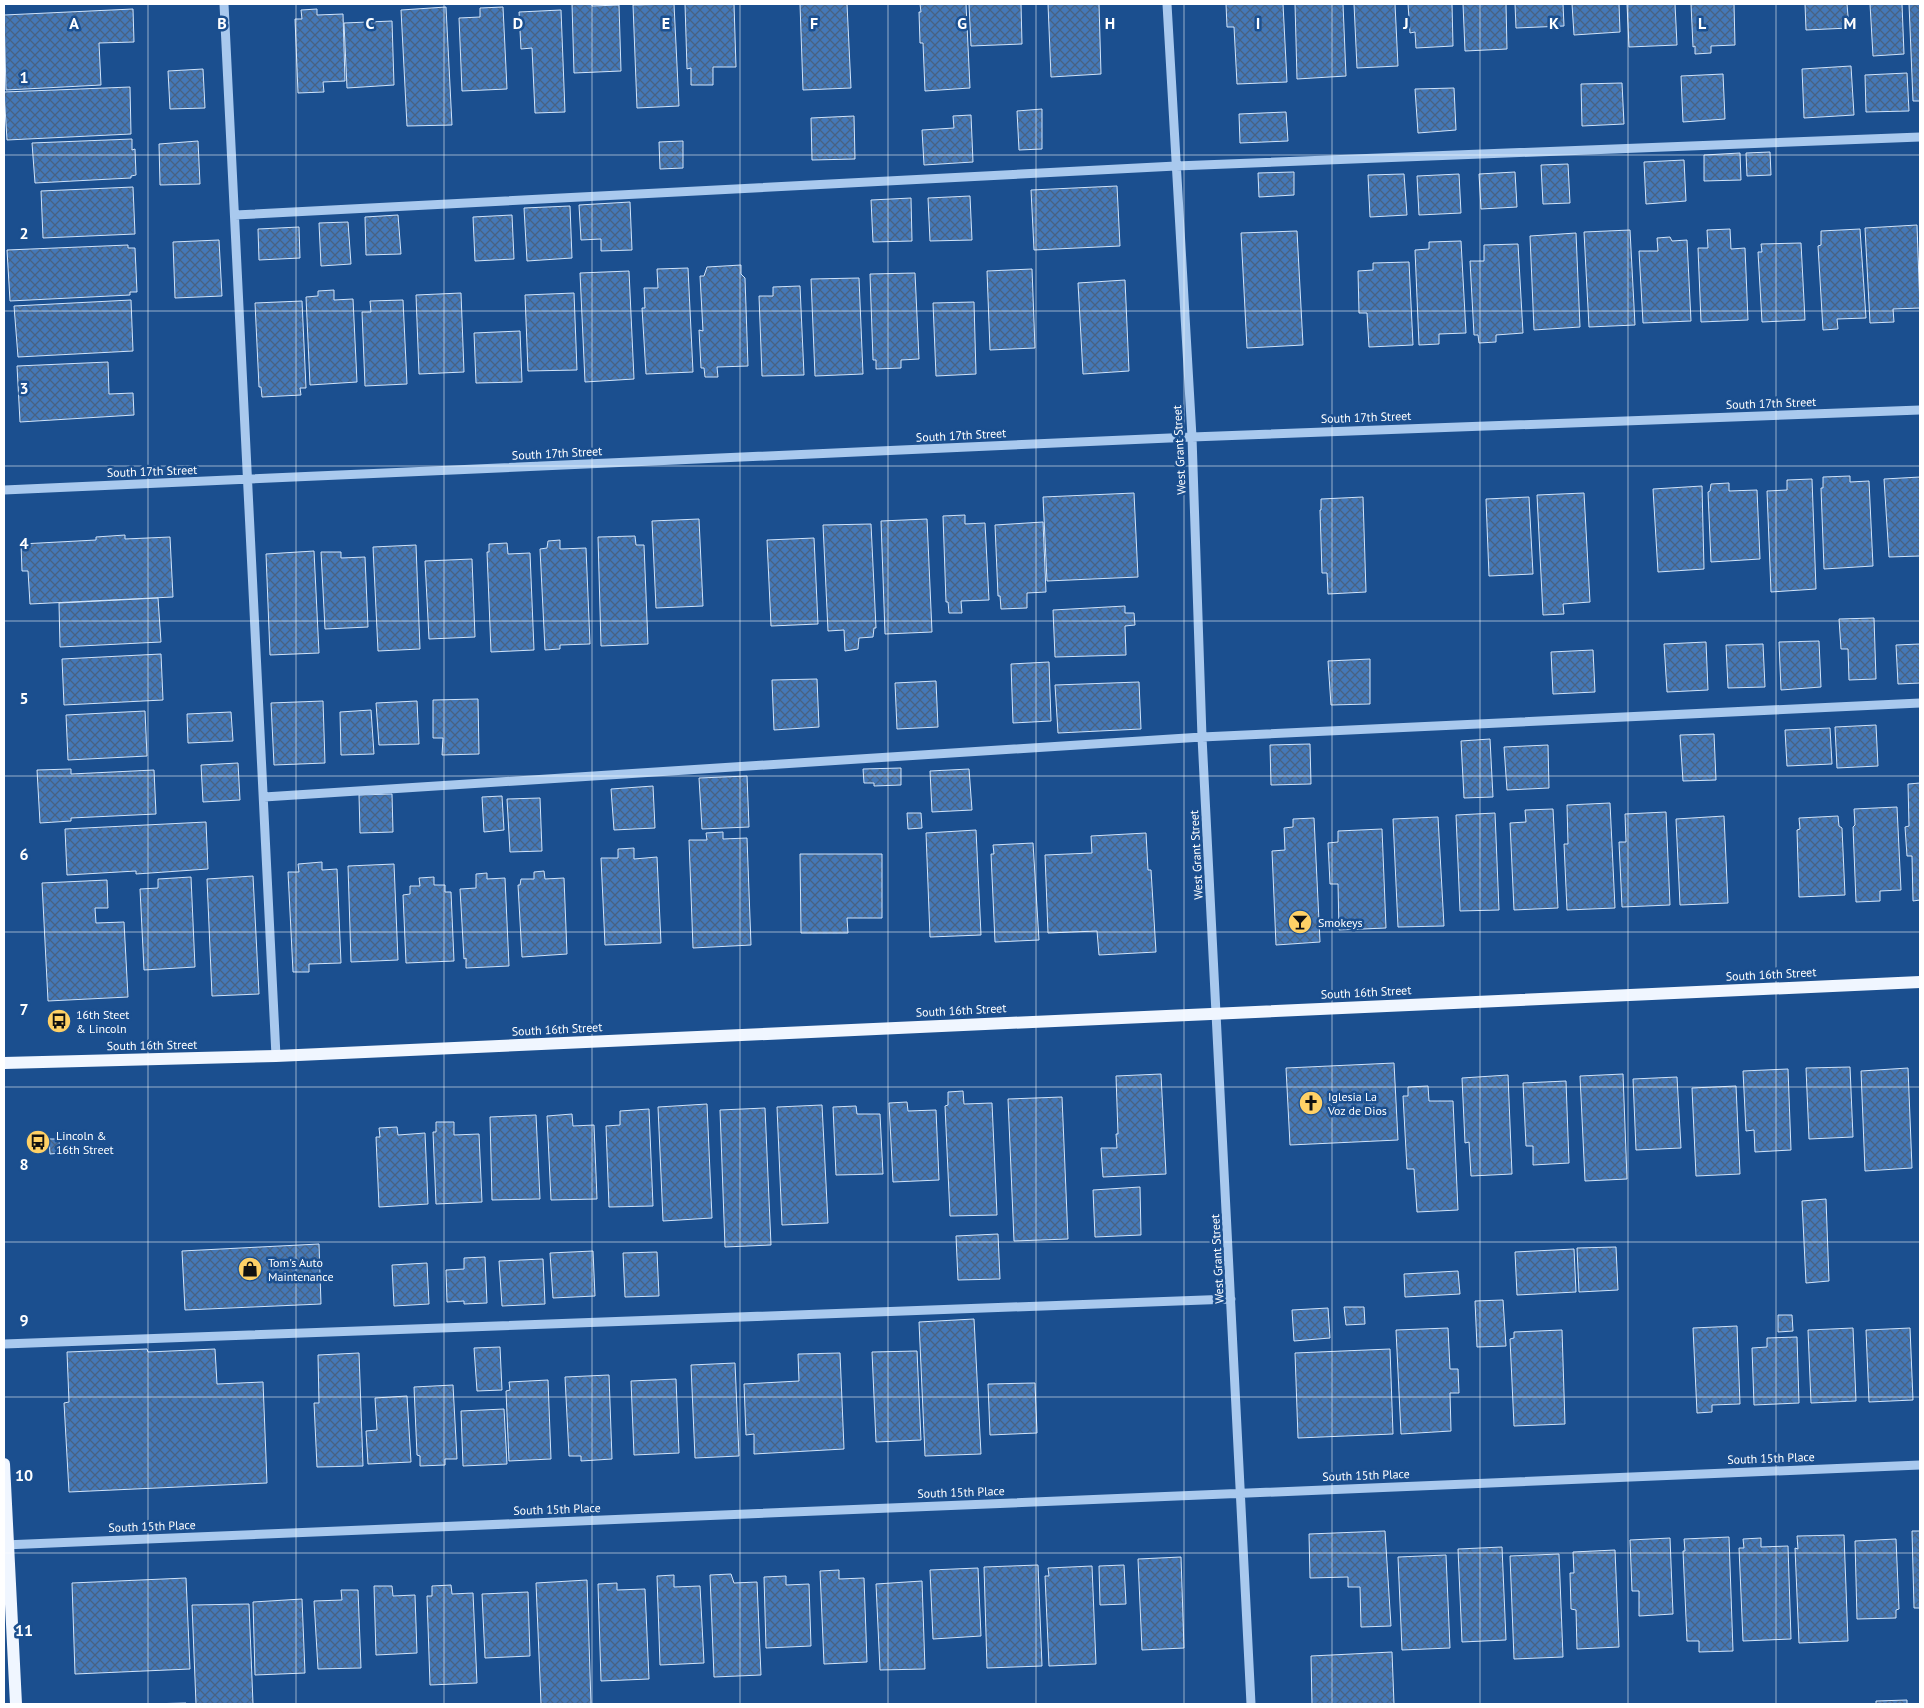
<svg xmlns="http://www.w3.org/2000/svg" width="1924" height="1708" viewBox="0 0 1924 1708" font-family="'PT Sans',sans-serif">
<defs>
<pattern id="building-cross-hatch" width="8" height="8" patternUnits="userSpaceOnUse" patternTransform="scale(1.25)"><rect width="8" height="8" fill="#4478b7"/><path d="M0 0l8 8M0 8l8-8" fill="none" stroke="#486282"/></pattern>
</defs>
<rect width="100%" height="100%" fill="#1b4f8f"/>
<!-- building -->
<path fill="url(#building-cross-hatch)" stroke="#cfe3fa" d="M572,4h20v2l27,-1 2,66 -47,2z
M674,4l5,102 -42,2 -4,-103z
M685,4h49l2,63h-23v18h-22v-17l-4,1z
M800,4h47l4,84 -48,2z
M920,4h46l4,84 -45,3 -2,-48h-3l-1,-31h2z
M969,4h52l1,40 -51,2z
M1048,4h51l2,70 -50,3z
M1226,4h57l4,78 -50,2 -3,-57h-7z
M1295,4h48l3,72 -49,3z
M1354,4h41l3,62 -41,2z
M1408,4h44l1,42 -37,2 -1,-16 -5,1z
M1463,4h43l1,45 -42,2z
M1515,4h48l1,22 -48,2z
M1572,4h47l1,28 -46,3z
M1627,4h48l2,41 -48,2z
M1691,4h43l1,41 -24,1v7l-16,1v-8l-2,1z
M1805,4h42l2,24 -43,2z
M1870,4h32l2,50 -31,2z
M1909,4h11v97h-7z
M446,7l6,118 -45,1 -6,-116z
M503,7l4,82 -45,2 -3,-73 21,-1v-9z
M133,9l1,33 -35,1 2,42 -95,5 -2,-75z
M317,9v6l26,-1 2,67 -22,1 1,10 -26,1 -3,-74h7l-1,-9z
M561,10l4,102 -30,1 -3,-65 -11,1 -2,-37z
M392,21l2,64 -47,3 -3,-65z
M1851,66l3,49 -50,3 -2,-49z
M203,69l2,39 -35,1 -2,-38z
M1907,73l2,38 -43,1 -1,-37z
M1723,74l2,45 -42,3 -2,-46z
M1622,83l2,41 -42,2 -1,-42z
M130,87l1,47 -124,6 -3,-48z
M1454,88l2,42 -38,3 -3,-44z
M1042,109v40l-23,1 -2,-39z
M1286,112l2,29 -48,2 -1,-29z
M971,115l2,47 -49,3 -2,-35 32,-2 -1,-12z
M854,116l1,43 -43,1 -1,-42z
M132,139v11l3,-1 1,26 -5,1v2l-96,5 -3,-40z
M198,141l2,43 -40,1 -1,-41z
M683,141v27l-23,1 -1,-27z
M1770,152l1,23 -24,1 -1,-23z
M1740,153l1,27 -37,1v-26z
M1684,160l2,41 -40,3 -2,-42z
M1568,164l2,39 -27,1 -2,-39z
M1294,172v23l-35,2 -1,-24z
M1515,172l2,35 -36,2 -2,-35z
M1404,174l3,41 -37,2 -2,-42z
M1459,174l2,39 -42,2 -2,-39z
M1117,186l3,60 -86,4 -3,-60z
M133,187l2,47 -92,4 -2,-47z
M970,196l2,44 -42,1 -2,-43z
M911,198l1,43 -39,1 -2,-42z
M630,202l2,48 -31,1v-12l-20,1 -2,-35z
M570,206l2,52 -45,3 -3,-53z
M398,215l3,39 -35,1 -1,-38z
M512,215l2,44 -39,2 -2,-44z
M348,222l3,42 -30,2 -2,-43z
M1917,225l3,83 -27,1 1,13 -24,1 -5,-95z
M299,227l1,31 -41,2 -1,-31z
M1730,229l1,20 14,-1 3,72 -47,2 -3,-74h10l-1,-18z
M1860,229l6,89 -29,1 1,10 -15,1 -5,-84 3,-1v-14z
M1630,230l5,95 -46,2 -5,-95z
M1297,231l6,114 -56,3 -6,-115z
M1576,233l4,94 -46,3 -4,-94z
M1670,237l2,4 15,-1 4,81 -48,2 -4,-72h19l-1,-13z
M219,240l3,56 -47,2 -2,-56z
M1461,241l5,92 -27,1v10l-20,1 -4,-95 14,-1v-7z
M1801,243l4,77 -43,2 -4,-70h4l-1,-8z
M1518,244l5,89 -27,2v7l-17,1 -1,-8h-4l-4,-74h14v-16z
M128,245v3h7l2,44h-7v3l-120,6 -3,-51z
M1409,262l4,83 -44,2 -2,-34h-8l-1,-42 15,-1v-7z
M741,265v9l4,4 3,88 -31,1 1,10h-13l-1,-9h-3l-2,-38 4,1 -3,-55h4l3,-9z
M688,268l5,104 -47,2 -4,-66h3l-1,-20h14l-1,-19z
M1032,269l3,79 -45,2 -3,-79z
M629,271l5,108 -49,3 -5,-109z
M915,273l4,86 -18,1v8l-25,1v-9h-3l-3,-86z
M859,278l4,96 -48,2 -4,-97z
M1125,280l4,91 -46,3 -5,-91z
M800,286l4,89 -42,1 -3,-80h14v-9z
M334,290v10l19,-1 4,83 -47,3 -4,-88 12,-1v-5z
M461,293l3,79 -45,2 -3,-79z
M574,293l3,77 -49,1 -3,-76z
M131,300l2,51 -115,6 -4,-51z
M403,300l4,84 -42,2 -3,-74h9l-1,-11z
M302,301l4,87h-6l1,7 -39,2 -1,-10h-2l-4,-84z
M974,302l2,72 -40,2 -3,-73z
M520,331l2,51 -46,1 -2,-50z
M108,362l1,32 24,-1 1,22 -114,7 -3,-56z
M1850,476v6l19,-1 4,85 -49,3 -3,-81h2v-11z
M1920,477v79l-31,1 -5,-78z
M1812,479l4,110 -45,3 -4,-101 20,-1v-10z
M1729,483v8l28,-1 3,69 -49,3 -3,-70 2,-1 1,-7z
M1702,486l2,83 -46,3 -5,-83z
M1134,493l4,84 -91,4 -4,-84z
M1584,493l6,109 -27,2 1,10 -21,1 -6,-120z
M1363,497l3,95 -38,2 -1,-21h-5l-2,-63h1v-11z
M1529,497l4,77 -44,2 -3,-77z
M965,515v9l20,-1 4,77 -28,1 1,12h-13l-1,-11h-2l-3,-86z
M699,519l4,87 -47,2 -4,-87z
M927,519l5,113 -47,2 -4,-113z
M1043,522l3,70 -19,1v15l-26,1 -1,-13h-2l-3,-71z
M871,524l5,104h-2l-1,9 -14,1 -1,11 -13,2 -1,-21 -16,1 -5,-106z
M125,535v4l45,-2 3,60 -143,7 -2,-33h-6l-1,-27 75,-4v-3z
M635,536l1,9h8l4,99 -47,2 -3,-109z
M814,538l4,86 -47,2 -4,-86z
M560,540v9l26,-1 4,96 -30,1v4l-15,1 -5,-101 7,-1 1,-7z
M507,543l1,11 22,-1 4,97 -43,2 -4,-100h2v-8z
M416,545l4,104 -42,2 -5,-104z
M314,551l5,102 -49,2 -4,-101z
M321,552h20v6l24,-1 3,70 -43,2z
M472,559l3,78 -46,2 -4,-78z
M158,598l3,44 -101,5 -1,-44z
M1125,606v7h9l1,12 -10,1 1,29 -71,2 -2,-47z
M1874,618l2,61 -27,1 -1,-31h-7l-2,-30z
M1819,641l2,46 -40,3 -2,-48z
M1706,642l2,48 -41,2 -3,-48z
M1763,644l2,43 -37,1 -2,-43z
M1920,644v39l-22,1 -2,-39z
M1593,650l2,42 -42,2 -2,-42z
M161,654l2,46 -99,5 -2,-46z
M1370,659v45l-39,1 -3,-44z
M1049,662l2,59 -38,2 -2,-59z
M817,679l2,48 -45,3 -2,-50z
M936,681l2,46 -41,2 -2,-46z
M1139,682l2,47 -83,4 -3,-48z
M478,699l1,55 -37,1 1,-17h-10v-38z
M323,701l2,62 -51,2 -3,-62z
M417,701l2,43 -40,1 -3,-42z
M371,710l3,44 -33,1 -1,-43z
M145,711l2,45 -79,4 -2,-45z
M231,712l2,29 -45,2 -1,-29z
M1876,725l2,41 -41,2 -2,-41z
M1830,728l2,36 -45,2 -2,-36z
M1714,734l2,46 -33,1 -3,-46z
M1490,739l3,58 -29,1 -3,-57z
M1310,744l1,40 -40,1 -1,-40z
M1548,745l1,43 -42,2 -3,-43z
M238,763l2,37 -37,2 -2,-37z
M901,768v17l-27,1v-3h-10l-1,-14z
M71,769v5l83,-4 2,44 -85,4v3l-31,2 -3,-53z
M969,769l3,41 -40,2 -2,-41z
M747,776l2,51 -47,2 -3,-51z
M1920,783v117l-7,1 -1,-45h-5l-2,-29 4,-1 -1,-42z
M653,786l2,42 -41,2 -3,-41z
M392,794l1,38 -33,1 -1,-38z
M502,796l2,34 -20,2 -2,-35z
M540,798l2,53 -32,1 -3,-53z
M1610,803l5,105 -48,2 -3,-66h4l-1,-39z
M1897,807l4,83 -21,1v10l-24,1 -3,-75 2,-2 -1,-16z
M1553,809l5,99 -44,2 -4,-87 16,-1 -1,-12z
M1666,812l4,93 -48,2 -3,-65h7l-1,-28z
M907,813h14l1,15 -14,1z
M1495,813l4,97 -39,1 -4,-96z
M1724,816l4,87 -48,2 -4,-86z
M1838,816l1,10 3,2 3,67 -46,2 -2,-67 3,-1 -1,-11z
M1438,817l6,109 -46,1 -5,-108z
M1314,818l6,124 -44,3 -4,-94 13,-1 -1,-22 9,-1v-8z
M206,822l2,47 -72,5v-3l-69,4 -2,-46z
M1382,829l4,99 -47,2 -1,-46h-8l-2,-41 10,-1v-11z
M976,830l5,105 -51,2 -4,-104z
M723,832v7l24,-1 4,107 -58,3 -4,-108h18l-1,-7z
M1146,833l2,37h3l5,82 -57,3 -2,-24 -49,2 -3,-78 47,-2 -1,-17z
M1033,843l6,97 -44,2 -4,-88h3l-1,-9z
M634,848v11l23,-2 4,86 -56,2 -4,-87h17v-9z
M800,854h82v64h-35l1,15h-47z
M322,862v8l15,-1 4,94 -32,1v8h-16l-5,-100h11l-1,-8z
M394,864l4,96 -47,2 -3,-96z
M544,871l1,8 19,-1 3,76 -45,3 -4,-72h2l1,-6h13v-7z
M487,873v6l18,-1 4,88 -43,2v-10l-2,1 -4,-70 16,-1v-14z
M253,876l6,118 -47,2 -5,-117z
M191,877l4,90 -51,3 -4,-81 18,-1v-9z
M434,877v8h11v7h6l3,69 -48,2 -3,-68 7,-1v-8h10l-1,-8z
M107,880l1,28h-13l1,15 28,-1 4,75 -80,4 -6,-118z
M1394,1063l4,77 -108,5 -4,-77z
M1850,1067l3,70 -44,2 -3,-71z
M1908,1068l4,100 -47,3 -4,-100z
M1788,1069l3,81 -36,2 -1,-22 -8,1 -3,-60z
M1161,1074l5,100 -63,3 -2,-29h16l-1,-14h2l-2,-58z
M1623,1074l4,105 -42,2 -5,-105z
M1508,1075l4,99 -41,2 -2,-34 -4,1 -3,-65z
M1677,1077l4,71 -45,2 -3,-71z
M1566,1081l3,82 -36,2v-19h-7l-3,-63z
M1428,1086l1,15h24l5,109 -41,2 -3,-43h-7l-4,-73h5v-9z
M1736,1086l4,88 -44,2 -4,-88z
M963,1091l1,13 28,-1 5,112 -47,1 -5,-110 3,-1v-13z
M1062,1097l6,142 -54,2 -6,-142z
M907,1102l1,9 28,-1 3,70 -46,2 -4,-79z
M707,1104l5,114 -49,3 -5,-114z
M822,1105l6,118 -46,2 -5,-118z
M856,1106l1,8h23l3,60 -47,1 -3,-68z
M765,1108l6,137 -46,2 -5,-137z
M649,1109l4,97 -44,1 -3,-81 14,-1v-14z
M572,1114l1,12 21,-1 3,74 -46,1 -4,-84z
M536,1115l4,84 -48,1 -2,-83z
M436,1122h18v13l25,-1 3,68 -46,2 -3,-72h3z
M397,1127l1,8 27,-2 3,71 -49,3 -3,-70h4l-1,-9z
M49,1139h10l1,14 -10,1z
M1140,1187l1,48 -46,2 -2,-47z
M1826,1199l3,82 -23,2 -4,-82z
M998,1234l2,45 -42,1 -2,-44z
M319,1244l2,60 -136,6 -3,-59z
M1616,1247l2,43 -39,2 -2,-44z
M1574,1249l2,43 -59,3 -2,-43z
M593,1251l2,45 -42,2 -3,-45z
M657,1252l2,44 -34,1 -2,-44z
M485,1257l2,46 -23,1v-3l-17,1 -1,-32 18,-1v-11z
M543,1259l2,45 -43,2 -3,-45z
M427,1263l2,41 -35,2 -2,-41z
M1458,1271l2,23 -55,3 -1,-23z
M1503,1300l3,46 -29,1 -2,-46z
M1344,1307h20l1,17 -19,1z
M1328,1308l2,30 -36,3 -2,-31z
M1778,1315h14l1,16 -15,1z
M974,1319l7,135 -56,2 -6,-134z
M1737,1326l3,78 -28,1v7l-15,1 -4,-85z
M1448,1328l2,41h8l1,24h-9l1,38 -50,3 -5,-104z
M1853,1328l3,73 -45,2 -3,-73z
M1910,1328l3,72 -44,2 -3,-72z
M1562,1330l3,94 -51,2 -4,-87 4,-1v-6z
M1797,1337l2,66 -45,2 -2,-57 15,-1v-9z
M500,1347l2,43 -25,1 -3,-43z
M147,1349l1,3 67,-3 2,35 46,-2 4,101 -198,9 -5,-89 5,-1 -2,-50z
M1390,1349l3,85 -95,4 -3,-85z
M917,1351l4,89 -45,2 -4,-90z
M359,1353l4,113 -46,1 -3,-64h5l-1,-48z
M840,1353l4,96 -90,5v-20l-8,1 -2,-51 55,-3 -1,-27z
M735,1363l4,93 -44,2 -4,-93z
M609,1375l3,84 -31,2v-5h-12l-4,-79z
M676,1379l3,74 -45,2 -3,-74z
M548,1380l3,79 -42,2 -3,-70 4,-1 -1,-8z
M1035,1383l2,50 -47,2 -2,-51z
M453,1385l4,74h-12v6l-25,1v-10l-3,-1 -3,-68z
M407,1396l4,66 -43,2 -2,-33 11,-1 -2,-32z
M504,1409l3,55 -44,2 -2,-55z
M1385,1531l6,95 -30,1 -1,-40h-12v-10l-38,1 -1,-44z
M1912,1531h8v77h-6z
M1844,1535l4,106 -49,2 -4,-95 3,1 -1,-13z
M1729,1537l4,114 -34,1v-11h-12l-4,-90h2l-1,-12z
M1670,1538l3,76 -34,2v-25h-7l-2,-51z
M1761,1538v9l27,-1 3,93 -48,2 -4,-93h5l-1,-9z
M1896,1539l3,70 -3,1v8l-39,1 -2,-78z
M1502,1547l4,93 -44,2 -4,-93z
M1615,1550l4,97 -42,2 -1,-39 -5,-1 -1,-36h4l-1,-21z
M1559,1554l4,103 -49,2 -4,-103z
M1446,1555l4,93 -48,2 -4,-93z
M1181,1557l3,91 -42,2 -4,-91z
M1038,1565l4,101 -55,2 -3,-101z
M1124,1565l2,39 -26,1 -1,-39z
M1092,1566l4,98 -47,2 -4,-90h4l-1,-8z
M978,1568l3,68 -48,3 -3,-69z
M839,1570v9l25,-1 3,84 -43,2 -4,-93z
M731,1574l3,9 23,-1 4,93 -47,2 -4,-102z
M674,1575v12l26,-1 4,77 -44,2 -3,-89z
M786,1576v9l23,-1 2,62 -45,2 -2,-71z
M186,1578l4,91 -115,5 -3,-91z
M587,1580l4,124h-50l-5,-121z
M922,1581l3,88 -45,1 -4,-86z
M617,1583v7l28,-1 4,90 -48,2 -3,-97z
M451,1585l1,9 21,-1 4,90 -47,2 -3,-89h5v-10z
M374,1586h18l1,10 22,-1 2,58 -41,2z
M341,1590h17l3,78 -43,1 -4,-68 28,-1z
M528,1592l2,64 -45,2 -3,-64z
M302,1599l3,74 -50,2 -2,-73z
M249,1604l4,100h-57l-4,-99z
M1392,1652l2,52h-82l-1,-48z
M1907,1700v4h-31v-3z
M186,1703v1h-39z"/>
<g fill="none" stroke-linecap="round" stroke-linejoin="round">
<!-- minor -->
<path stroke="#a9c9ee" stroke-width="9" d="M224,4l52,1052
M1167,4l25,433 10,300 49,967
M235,215l941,-49 744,-29
M4,490l1188,-53 728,-27
M264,797l938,-60 718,-34
M4,1344l1227,-45
M4,1545l1916,-80"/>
<!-- major -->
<path stroke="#f0f6ff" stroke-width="12" d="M4,1063l272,-7 1644,-74
M4,1464l12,240"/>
</g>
<!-- grid -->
<path fill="none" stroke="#fff" stroke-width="1" stroke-opacity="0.55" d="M148,4v1700M296,4v1700M444,4v1700M592,4v1700M740,4v1700M888,4v1700M1036,4v1700M1184,4v1700M1332,4v1700M1480,4v1700M1628,4v1700M1776,4v1700M4,155h1916M4,311h1916M4,466h1916M4,621h1916M4,776h1916M4,932h1916M4,1087h1916M4,1242h1916M4,1397h1916M4,1553h1916"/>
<!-- icons -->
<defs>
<g id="bar-disc" transform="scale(1.25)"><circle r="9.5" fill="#ffd166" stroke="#1b4f8f"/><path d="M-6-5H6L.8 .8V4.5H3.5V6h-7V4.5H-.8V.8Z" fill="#111"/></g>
<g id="bus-disc" transform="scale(1.25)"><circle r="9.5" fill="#ffd166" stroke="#1b4f8f"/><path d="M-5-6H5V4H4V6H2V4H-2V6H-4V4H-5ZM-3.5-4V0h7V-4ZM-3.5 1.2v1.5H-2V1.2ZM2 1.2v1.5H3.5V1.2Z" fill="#111"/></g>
<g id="church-disc" transform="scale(1.25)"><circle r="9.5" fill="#ffd166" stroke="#1b4f8f"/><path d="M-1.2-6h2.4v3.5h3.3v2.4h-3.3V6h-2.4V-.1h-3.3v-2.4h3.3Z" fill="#111"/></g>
<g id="shop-disc" transform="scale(1.25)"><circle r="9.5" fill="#ffd166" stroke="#1b4f8f"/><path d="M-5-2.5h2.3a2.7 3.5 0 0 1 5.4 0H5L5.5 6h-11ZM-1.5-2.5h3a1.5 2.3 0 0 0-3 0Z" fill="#111"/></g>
</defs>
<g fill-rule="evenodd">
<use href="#bar-disc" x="1300" y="922"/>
<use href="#bus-disc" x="59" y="1021"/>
<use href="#church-disc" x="1311" y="1103"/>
<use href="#bus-disc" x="38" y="1142"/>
<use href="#shop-disc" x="250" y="1269"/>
</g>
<g text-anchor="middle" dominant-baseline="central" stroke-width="5" stroke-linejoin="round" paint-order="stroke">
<!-- street labels -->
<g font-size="12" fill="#fff" stroke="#1b4f8f">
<text transform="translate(1771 403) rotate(-2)">South 17th Street</text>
<text transform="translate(1366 417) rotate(-2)">South 17th Street</text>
<text transform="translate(961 435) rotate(-3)">South 17th Street</text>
<text transform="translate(1179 450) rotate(-93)">West Grant Street</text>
<text transform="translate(557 453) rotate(-3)">South 17th Street</text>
<text transform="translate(152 471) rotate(-2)">South 17th Street</text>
<text transform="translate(1196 855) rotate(-93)">West Grant Street</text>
<text transform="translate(1771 974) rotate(-3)">South 16th Street</text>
<text transform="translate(1366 992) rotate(-3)">South 16th Street</text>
<text transform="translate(961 1010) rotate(-3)">South 16th Street</text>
<text transform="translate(557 1029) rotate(-3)">South 16th Street</text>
<text transform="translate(152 1045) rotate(-1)">South 16th Street</text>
<text transform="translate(1217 1259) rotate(-93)">West Grant Street</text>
<text transform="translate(1771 1458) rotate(-2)">South 15th Place</text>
<text transform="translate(1366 1475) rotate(-2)">South 15th Place</text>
<text transform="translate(961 1492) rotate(-2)">South 15th Place</text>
<text transform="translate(557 1509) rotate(-2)">South 15th Place</text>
<text transform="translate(152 1526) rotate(-2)">South 15th Place</text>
</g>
<!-- poi labels -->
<g font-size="12" fill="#fff" stroke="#1b4f8f" text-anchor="start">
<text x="1318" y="922">Smokeys</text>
<text x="76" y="1014">16th Steet<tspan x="76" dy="14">&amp; Lincoln</tspan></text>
<text x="1328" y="1096">Iglesia La<tspan x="1328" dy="14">Voz de Dios</tspan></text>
<text x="56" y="1135">Lincoln &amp;<tspan x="56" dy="14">16th Street</tspan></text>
<text x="268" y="1262">Tom's Auto<tspan x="268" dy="14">Maintenance</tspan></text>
</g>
</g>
<g font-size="16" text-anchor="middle" font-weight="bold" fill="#fff" stroke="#1b4f8f" stroke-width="5" stroke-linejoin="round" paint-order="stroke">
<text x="74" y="29">A</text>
<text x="222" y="29">B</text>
<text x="370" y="29">C</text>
<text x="518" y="29">D</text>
<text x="666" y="29">E</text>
<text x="814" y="29">F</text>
<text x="962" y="29">G</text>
<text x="1110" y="29">H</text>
<text x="1258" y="29">I</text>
<text x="1406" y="29">J</text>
<text x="1554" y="29">K</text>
<text x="1702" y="29">L</text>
<text x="1850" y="29">M</text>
<text x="24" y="83">1</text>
<text x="24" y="239">2</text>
<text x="24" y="394">3</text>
<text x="24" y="549">4</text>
<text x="24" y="704">5</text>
<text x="24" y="860">6</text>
<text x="24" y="1015">7</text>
<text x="24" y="1170">8</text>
<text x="24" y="1326">9</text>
<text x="24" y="1481">10</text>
<text x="24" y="1636">11</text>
</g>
<!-- border -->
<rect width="1924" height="1708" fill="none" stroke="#ffffff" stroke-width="10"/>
</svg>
